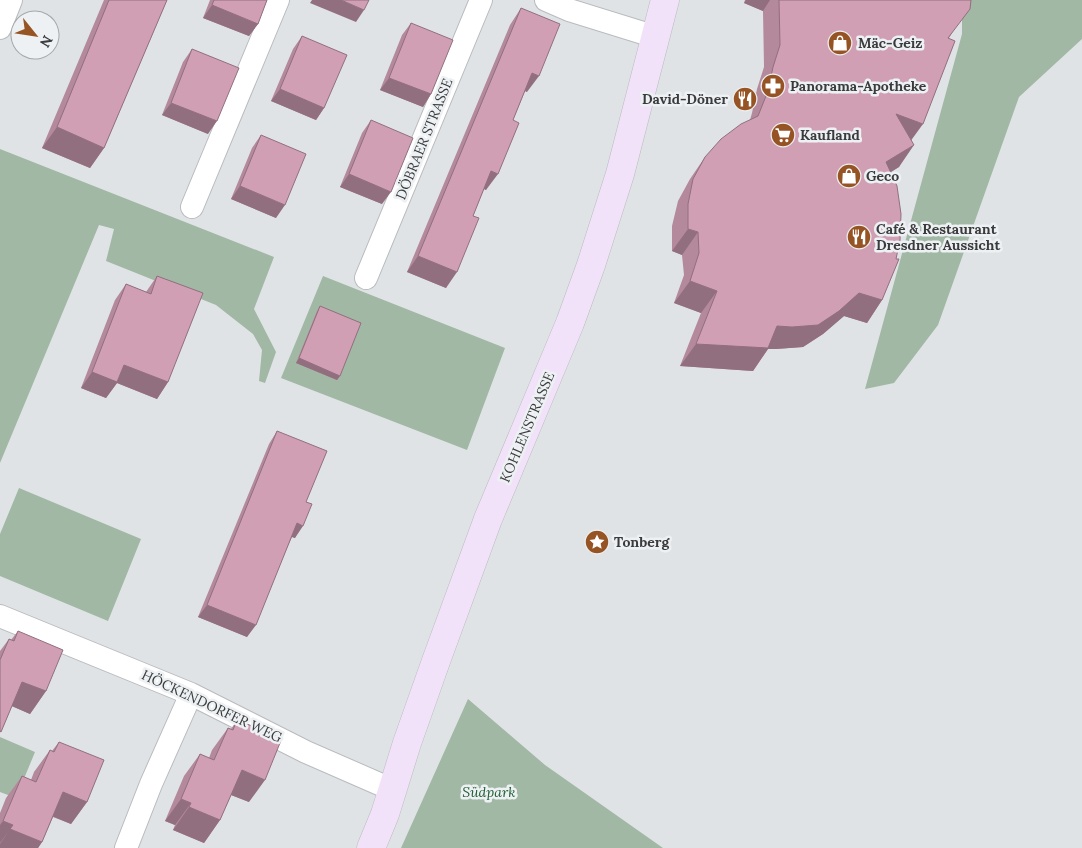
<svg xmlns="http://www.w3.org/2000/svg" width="1082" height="848" viewBox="0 0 1082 848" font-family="Lora,serif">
<rect width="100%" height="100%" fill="#e0e3e6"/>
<!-- green -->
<path fill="#a0b8a4" d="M962,0h120v39l-63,58 -81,228 -44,58 -29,6 97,-355z
M0,149l274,108 -20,52 22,43 -11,31 -6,-2 3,-31 -9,-16 -37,-29 -110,-44 8,-32 -15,-4 -99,238z
M323,276l182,72 -38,102 -186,-72z
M19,488l122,51 -33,82 -108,-45v-42z
M468,699l77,66 118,83h-262z
M0,737l35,15 -19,46 -16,-6z"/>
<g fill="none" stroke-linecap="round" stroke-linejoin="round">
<!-- street casing -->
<g stroke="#b9bcbe" stroke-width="24">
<path id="street" d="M546,0l23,10 87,27
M0,28l11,-28
M192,207l86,-207
M366,278l115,-278
M0,616l191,78 115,58 87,38
M126,848l25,-64 40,-90"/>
</g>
<!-- secondary casing -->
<g stroke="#b9bcbe" stroke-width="29">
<path id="secondary" d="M371,848l14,-34 22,-71 29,-82 52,-142 82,-196 21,-58 29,-91 45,-174"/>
</g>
<!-- street -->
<use href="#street" stroke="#fff" stroke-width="22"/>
<!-- secondary -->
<use href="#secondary" stroke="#f1e2f9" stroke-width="28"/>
</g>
<!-- wall -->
<path fill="#b3899b" d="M104,0h63l-63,148 -14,20 -48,-20z
M210,0h57l-9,24 -9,12 -46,-18z
M745,0h226l-22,38 -38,102 -12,27 -8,5 -9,128 -15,23 -23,-7 -21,18 -20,13 -27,2h-8l-15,22 -73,-5 21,-53 -27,-10 10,-28 -2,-20 -10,-4v-25l6,-25 12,-22 15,-22 45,-37 2,-7 5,-24 7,-22 -1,-56 -19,-8z
M521,8l6,84 -2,-1 -12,29 -27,70 -2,-1 -11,27 -27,72 -39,-16 103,-247z
M411,23l20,71 -8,13 -43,-17 22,-55z
M302,36l22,72 -8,12 -45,-19 22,-52z
M192,49l16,85 -46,-19 21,-53z
M371,120l11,84 -42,-17 22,-54z
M261,135l15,83 -45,-19 21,-51z
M157,276l11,106 -11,17 -40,-16 -11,15 -25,-10 34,-88 11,-16 20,8z
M320,306l20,70 -3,4 -41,-17 21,-52z
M277,431l29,71 -11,36 -3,-1 -45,100 -49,-20 71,-173z
M18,631l28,60 -16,23 -18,-8 -12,27v-82l9,-12 2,1z
M237,720l12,82 -18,-7 -11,25 -16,23 -31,-13 2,-5 -10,-4 19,-45 16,-22 9,4 3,-8 16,-22 3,1z
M59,742l28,60 -16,22 -18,-7 -11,25 -4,6h-38v-35l6,-15 16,-22 9,4 3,-8 16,-22 2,1z"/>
<!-- shaded-wall -->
<path fill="#926f7e" d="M312,0h29l23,10 -8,12 -46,-19z
M746,0h24l-7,11 -19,-8z
M212,5l46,19 -9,12 -46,-18z
M532,73l7,3 -12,16 -6,-3z
M389,78l42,16 -8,13 -43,-17z
M280,89l44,19 -8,12 -45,-19z
M171,103l46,18 -9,13 -46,-19z
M896,114l27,10 -16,22z
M57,127l47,21 -14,20 -48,-20z
M914,145l-15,22 -28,17 15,-22z
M491,171l7,3 -12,16 -6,-3z
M349,174l42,18 -9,12 -42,-17z
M240,186l45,19 -9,13 -45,-19z
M688,229l10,3 -16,23 -10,-4z
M418,256l39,16 -11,16 -39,-16z
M690,281l27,10 -16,22 -27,-10z
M859,293l23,7 -15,23 -23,-7 -21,18 -20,13 -27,2h-8l-15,22 -73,-5 16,-22z
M299,358l41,18 -3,4 -41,-17z
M124,365l44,17 -11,17 -40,-16 -11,15 -25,-10 11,-16z
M297,523l6,3 -8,12 -6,-2z
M207,605l49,20 -9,12 -49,-20z
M22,682l24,9 -16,23 -23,-10z
M242,770l23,10 -16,22 -23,-9z
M63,792l24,10 -16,22 -24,-10z
M181,799l10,4 -16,22 -10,-4z
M189,807l31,13 -16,23 -31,-13z
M3,821l10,4 -13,18v-18z
M10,829l32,13 -4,6h-38v-4z"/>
<!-- building -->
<path fill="#d09fb4" stroke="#926f7e" d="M109,0h58l-63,148 -47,-21z
M214,0h53l-9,24 -46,-19z
M341,0h28l-5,10z
M779,0h192l-1,9 -22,29 7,3 -32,83 -27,-10 18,31 -28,17 11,24 4,28 -1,26 -4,19h3l-17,41 -23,-7 -20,18 -21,14 -26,2 -15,-1 -9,22 -72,-4 21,-53 -27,-10 9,-28 -1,-21 -10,-3v-25l5,-25 12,-22 16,-18 20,-15 17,-8 10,-25 5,-24 7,-22z
M521,8l39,16 -21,52 -7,-3 -19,47 6,3 -21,51 -7,-3 -18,45 6,2 -22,54 -39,-16z
M411,23l42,17 -22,54 -42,-16z
M302,36l45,19 -23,53 -44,-19z
M192,49l47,19 -22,53 -46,-18z
M371,120l42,18 -22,54 -42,-18z
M261,135l45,19 -21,51 -45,-19z
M157,276l46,17 -35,89 -44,-17 -7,17 -25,-10 34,-88 25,10z
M320,306l41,17 -21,53 -41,-18z
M277,431l50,20 -21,51 6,2 -9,22 -6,-3 -41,102 -49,-20z
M18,631l45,19 -17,41 -24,-9 -21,50 -1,-1v-71l9,-21 5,2z
M237,720l45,18 -17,42 -23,-10 -22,50 -31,-13 2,-4 -10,-4 19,-45 14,6 14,-32 5,2z
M59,742l45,18 -17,42 -24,-10 -21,50 -32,-13 3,-4 -10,-4 19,-45 14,6 14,-32 4,2z"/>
<!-- icons -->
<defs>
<g id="shop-disc" transform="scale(1.25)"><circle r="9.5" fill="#965324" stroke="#eef1f3"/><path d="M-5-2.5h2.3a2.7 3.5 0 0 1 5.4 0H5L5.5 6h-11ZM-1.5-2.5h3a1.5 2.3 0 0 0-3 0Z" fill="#fff"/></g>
<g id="pharmacy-disc" transform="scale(1.25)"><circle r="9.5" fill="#965324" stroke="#eef1f3"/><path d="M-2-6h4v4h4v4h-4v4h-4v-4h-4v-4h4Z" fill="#fff"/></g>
<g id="restaurant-disc" transform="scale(1.25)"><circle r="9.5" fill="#965324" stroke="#eef1f3"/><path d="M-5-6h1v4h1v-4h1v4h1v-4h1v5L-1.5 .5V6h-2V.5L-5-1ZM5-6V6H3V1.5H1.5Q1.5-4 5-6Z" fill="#fff"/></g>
<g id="supermarket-disc" transform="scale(1.25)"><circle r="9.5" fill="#965324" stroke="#eef1f3"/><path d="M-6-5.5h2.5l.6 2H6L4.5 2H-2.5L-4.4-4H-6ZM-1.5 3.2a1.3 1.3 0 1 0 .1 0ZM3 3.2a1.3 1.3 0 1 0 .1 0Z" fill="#fff"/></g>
<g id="sight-disc" transform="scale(1.25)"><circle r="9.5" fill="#965324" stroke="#eef1f3"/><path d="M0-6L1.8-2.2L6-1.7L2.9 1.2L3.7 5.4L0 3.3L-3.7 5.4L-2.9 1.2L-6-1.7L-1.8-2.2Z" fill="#fff"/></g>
</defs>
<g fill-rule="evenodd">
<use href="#shop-disc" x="840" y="43"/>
<use href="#pharmacy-disc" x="773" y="86"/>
<use href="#restaurant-disc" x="745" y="99"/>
<use href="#supermarket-disc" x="783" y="135"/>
<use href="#shop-disc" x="849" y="176"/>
<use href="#restaurant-disc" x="859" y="237"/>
<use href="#sight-disc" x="597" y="542"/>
</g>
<g text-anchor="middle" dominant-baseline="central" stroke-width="5" stroke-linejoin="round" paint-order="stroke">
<!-- poi labels -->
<g font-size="14" font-weight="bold" fill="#3a3b3c" stroke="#eef1f3" text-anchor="start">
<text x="858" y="43">Mäc-Geiz</text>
<text x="790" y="86">Panorama-Apotheke</text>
<text x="728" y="99" text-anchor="end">David-Döner</text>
<text x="800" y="135">Kaufland</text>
<text x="866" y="176">Geco</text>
<text x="876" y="229">Café &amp; Restaurant<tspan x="876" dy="16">Dresdner Aussicht</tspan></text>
<text x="614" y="542">Tonberg</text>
</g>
<!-- street labels -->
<g font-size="14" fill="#3a3b3c" stroke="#eef1f3">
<text transform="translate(424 139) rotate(-68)">DÖBRAER STRASSE</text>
<text transform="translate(527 427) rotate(-67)">KOHLENSTRASSE</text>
<text transform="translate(212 706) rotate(25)">HÖCKENDORFER WEG</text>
</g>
<!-- park labels -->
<g font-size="14" font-style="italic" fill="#215f34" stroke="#eef1f3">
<text x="489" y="792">Südpark</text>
</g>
</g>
<!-- north arrow -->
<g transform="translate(35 35) rotate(120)"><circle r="24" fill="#eef1f3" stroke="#a6a8aa"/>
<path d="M0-4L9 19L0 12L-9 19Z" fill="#965324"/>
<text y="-8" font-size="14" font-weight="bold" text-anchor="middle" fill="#3a3b3c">N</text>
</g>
</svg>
